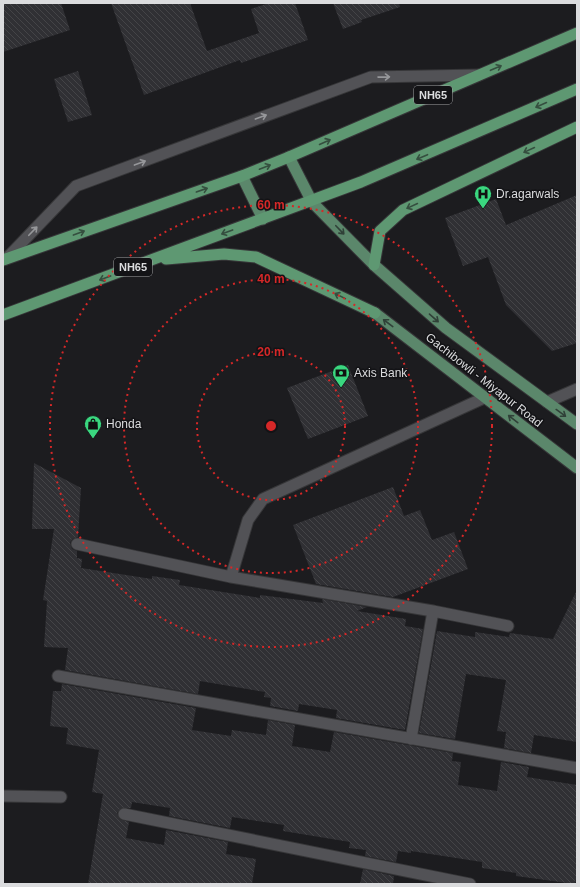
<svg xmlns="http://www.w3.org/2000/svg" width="580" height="887" viewBox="0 0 580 887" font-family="Helvetica,sans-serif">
<defs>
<pattern id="building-back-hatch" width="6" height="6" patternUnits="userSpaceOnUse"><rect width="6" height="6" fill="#303034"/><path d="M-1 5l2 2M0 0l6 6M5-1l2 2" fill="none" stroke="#444447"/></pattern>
</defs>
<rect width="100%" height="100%" fill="#1c1c1f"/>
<!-- building -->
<path fill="url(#building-back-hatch)" d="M3,3h58l9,27 -67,22z
M111,3h79l17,48 52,-18 -8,-24 18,-6h26l13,37 -67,23 -1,-3 -96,35z
M333,3h66l1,4 -39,13 1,2 -19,7z
M78,71l14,44 -24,7 -14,-43z
M577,195v148l-25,8 -46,-46 -18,-48 -25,9 -18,-48 51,-19 10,26z
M348,365l20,51 -60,23 -21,-51z
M34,463l47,25 -3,49 -6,2 -2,4 2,6 5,2v7l5,1 -1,9 71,11v-3l28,4 -1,5 81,13v-3l63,8 -1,-4 45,8 -10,4 49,8 -1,7 18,3 -18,101 -69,-12 1,-8 -38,-6 -1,7 -28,-5 1,-8 -7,-1 1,-5 -65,-11 -2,13 -133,-24 3,-22 -24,-1 3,-46 -4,-1 11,-71h-22z
M393,487l11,29 16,-6 12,30 22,-8 14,37 -75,28 -77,-13 -23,-59z
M577,590v152l-43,-7 -3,18 -27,-5 2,-16 -9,-1 9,-51 -40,-6 -11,65 -36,-6 18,-102 38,6v-5l34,5 1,-4 43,6z
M62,684l134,24 -4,22 39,6 1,-6 34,5 2,-15 27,5 -3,21 38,6 4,-20 119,21 -1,8 9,1 -3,23 39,6 4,-29 28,5 -2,10 50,8v89l-2,10 -59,-8v-3l-34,-5v-6l-71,-11v2l-13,-2 -2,11 -31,-6 1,-6 -17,-2 1,-6 -67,-11 1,-6 -52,-8 -2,11 -61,-12 1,-8 -38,-6 -1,6h-10l-4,5 3,6 9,3 -3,16 38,7 2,-15 62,12 -2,12 30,5 -4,25h-164l15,-90 -11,-2 7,-42 -33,-6 2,-16 -18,-2 3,-35h8z
M363,869l31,7 -1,8h-33z"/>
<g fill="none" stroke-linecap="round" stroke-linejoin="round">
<!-- minor casing -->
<g stroke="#363638" stroke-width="13">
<path id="minor" d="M486,397l-223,102 -15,21 -17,57 202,34 75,15
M547,402l30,-13
M77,544l154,33
M58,676l519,92
M411,739l22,-128
M3,796l58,1
M124,814l346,70"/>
</g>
<!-- tertiary casing -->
<g stroke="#363638" stroke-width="13">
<path id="tertiary" d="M6,259l70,-73 295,-109 108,-2"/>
</g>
<!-- primary casing -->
<g stroke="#363638" stroke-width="13">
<path id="primary" d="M289,157l23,45 62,63 72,63 131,96
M242,176l21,43
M375,313l202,155"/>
</g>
<!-- trunk casing -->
<g stroke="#363638" stroke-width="13">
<path id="trunk" d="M166,259l58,-5 32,3 119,56
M3,260l239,-84 47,-19 288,-124
M374,265l6,-34 23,-21 174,-83
M3,315l358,-133 216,-93"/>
</g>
<!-- minor -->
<use href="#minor" stroke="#525256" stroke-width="11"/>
<!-- tertiary -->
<use href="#tertiary" stroke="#525256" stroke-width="11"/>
<!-- primary -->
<use href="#primary" stroke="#5b876b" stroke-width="11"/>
<!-- trunk -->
<use href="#trunk" stroke="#5e9872" stroke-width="11"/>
</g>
<!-- one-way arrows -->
<defs><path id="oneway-shaft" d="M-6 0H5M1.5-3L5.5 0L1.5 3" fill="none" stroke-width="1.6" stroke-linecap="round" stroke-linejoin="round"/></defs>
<g stroke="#354f3f">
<use href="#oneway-shaft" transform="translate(496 68) rotate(-23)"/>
<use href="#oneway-shaft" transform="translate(541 105) rotate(156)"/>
<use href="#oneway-shaft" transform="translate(325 142) rotate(-24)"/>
<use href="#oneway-shaft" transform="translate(529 150) rotate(155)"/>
<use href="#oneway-shaft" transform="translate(422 157) rotate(157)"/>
<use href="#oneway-shaft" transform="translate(265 167) rotate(-21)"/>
<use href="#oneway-shaft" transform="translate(202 190) rotate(-19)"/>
<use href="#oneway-shaft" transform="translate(412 206) rotate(155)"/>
<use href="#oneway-shaft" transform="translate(227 232) rotate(160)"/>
<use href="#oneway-shaft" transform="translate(79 233) rotate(-20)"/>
<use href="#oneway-shaft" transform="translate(105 278) rotate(160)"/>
<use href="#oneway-shaft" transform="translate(340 296) rotate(-154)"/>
</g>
<g stroke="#96979a">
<use href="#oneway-shaft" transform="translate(384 77) rotate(-1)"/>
<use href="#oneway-shaft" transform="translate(261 117) rotate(-20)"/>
<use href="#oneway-shaft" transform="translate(140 163) rotate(-20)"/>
<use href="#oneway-shaft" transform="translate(33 231) rotate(-46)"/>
</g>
<g stroke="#304138">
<use href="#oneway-shaft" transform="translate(340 230) rotate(46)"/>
<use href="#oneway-shaft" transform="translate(434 318) rotate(41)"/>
<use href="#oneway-shaft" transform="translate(388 323) rotate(-143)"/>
<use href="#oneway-shaft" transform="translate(561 413) rotate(36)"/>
<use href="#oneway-shaft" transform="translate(513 419) rotate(-142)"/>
</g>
<!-- distance rings -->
<g fill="none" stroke="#d62828" stroke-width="2" stroke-dasharray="2 4">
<circle cx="271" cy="426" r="74"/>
<circle cx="271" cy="426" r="147"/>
<circle cx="271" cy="426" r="221"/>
</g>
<!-- icons -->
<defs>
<g id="hospital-pin" transform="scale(0.9)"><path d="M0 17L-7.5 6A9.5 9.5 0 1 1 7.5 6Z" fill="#3ad77f" stroke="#131316"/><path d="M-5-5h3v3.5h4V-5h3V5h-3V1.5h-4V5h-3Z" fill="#111"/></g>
<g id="bank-pin" transform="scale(0.9)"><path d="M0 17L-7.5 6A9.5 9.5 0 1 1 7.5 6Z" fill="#3ad77f" stroke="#131316"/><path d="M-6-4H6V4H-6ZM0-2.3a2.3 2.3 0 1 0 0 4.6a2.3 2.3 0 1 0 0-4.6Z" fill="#111"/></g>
<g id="shop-pin" transform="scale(0.9)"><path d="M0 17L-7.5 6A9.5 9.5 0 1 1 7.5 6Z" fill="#3ad77f" stroke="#131316"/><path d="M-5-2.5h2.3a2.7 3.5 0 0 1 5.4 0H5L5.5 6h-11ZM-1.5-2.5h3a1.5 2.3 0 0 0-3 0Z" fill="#111"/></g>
</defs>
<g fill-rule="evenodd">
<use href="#hospital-pin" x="483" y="194"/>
<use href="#bank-pin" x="341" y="373"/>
<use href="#shop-pin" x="93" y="424"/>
</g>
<g text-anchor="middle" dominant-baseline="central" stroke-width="3" stroke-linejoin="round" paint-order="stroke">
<!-- shield labels -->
<g fill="#131316" stroke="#9fa0a2" stroke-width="1">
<rect x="414" y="86" width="38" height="18" rx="3"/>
<rect x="114" y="258" width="38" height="18" rx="3"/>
</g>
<g font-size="11" font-weight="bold" fill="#dbdcde">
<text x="433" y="95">NH65</text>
<text x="133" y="267">NH65</text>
</g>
<!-- poi labels -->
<g font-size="12" fill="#dbdcde" stroke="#131316" text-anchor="start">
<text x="496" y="194">Dr.agarwals</text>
<text x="354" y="373">Axis Bank</text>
<text x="106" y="424">Honda</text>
</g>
<!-- street labels -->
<g font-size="12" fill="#dbdcde" stroke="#131316">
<text transform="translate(484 380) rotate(38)">Gachibowli - Miyapur Road</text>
</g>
</g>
<circle cx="271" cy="426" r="6" fill="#d62828" stroke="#131316" stroke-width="2"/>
<g font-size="12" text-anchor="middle" font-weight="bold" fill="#d62828" stroke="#131316" stroke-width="3" stroke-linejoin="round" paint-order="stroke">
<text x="271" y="209">60 m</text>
<text x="271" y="283">40 m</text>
<text x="271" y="356">20 m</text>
</g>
<!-- border -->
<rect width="580" height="887" fill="none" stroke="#dbdcde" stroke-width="8"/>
</svg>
